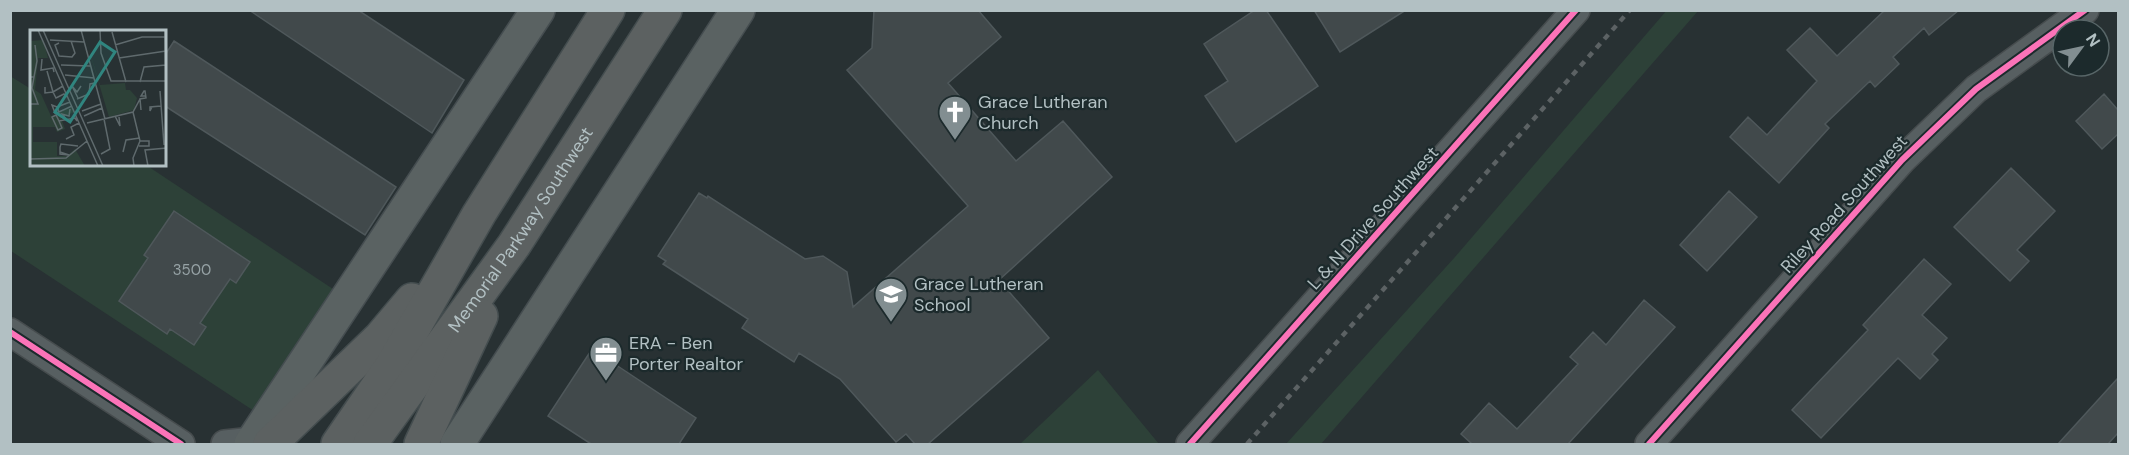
<svg xmlns="http://www.w3.org/2000/svg" width="2129" height="455" viewBox="0 0 2129 455" font-family="'DM Sans',sans-serif">
<rect width="100%" height="100%" fill="#283133"/>
<!-- green -->
<path fill="#2d4138" d="M1667,10l31,1 -377,433h-35l169,-187z
M10,76l21,13 1,76h114l190,126 -79,122 -246,-162z
M1098,370l61,74h-139z"/>
<!-- building -->
<path fill="#41494b" stroke="#4f585b" stroke-width="1.5" d="M249,10h109l106,70 -32,53z
M874,10h104l23,27 -53,46 68,78 47,-40 49,56 -113,103 50,58 -121,106h-13l-9,-10 -10,8 -56,-63 -41,-26 -5,9 -52,-34 6,-9 -85,-55 3,-3 -8,-5 41,-63 8,5 1,-2 97,63 18,-3 24,16 6,35 115,-101 -121,-136 25,-22z
M1255,10h11l52,76 -82,56 -31,-46 23,-15 -24,-37z
M1314,10h92l-66,42z
M1885,10h74l-30,25 -5,-7 -31,29 6,7 -24,23 -5,-6 -45,43 4,4 -50,55 -49,-46 18,-20 19,18 50,-54 -30,-31 23,-22 27,28z
M174,41l222,146 -31,48 -200,-129v-51z
M2104,94l14,16v24l-16,15 -26,-28z
M2011,168l44,43 -38,39 12,11 -19,20 -56,-54z
M1729,191l28,26 -50,54 -27,-26z
M174,211l76,51 -14,21 -6,-4 -30,44 6,4 -12,18 -24,-16 -3,5 -48,-33 29,-43 -4,-3z
M1924,259l27,25 -29,31 25,23 -15,16 6,6 -18,19 -22,-21 -77,80 -29,-28 76,-80 -5,-5z
M1644,300l31,27 -107,117h-96l-11,-10 28,-31 28,26 61,-65 -8,-7 23,-25 13,13z
M592,349l104,69 -17,26h-88l-43,-28z
M2118,378v55l-10,11h-50z"/>
<g fill="none" stroke-linecap="round" stroke-linejoin="round">
<!-- minor casing -->
<g stroke="#464c4e" stroke-width="30">
<path id="minor" d="M10,332l171,112
M225,444l28,-3
M1190,444l386,-434
M1649,444l253,-284 74,-71 109,-79"/>
</g>
<!-- major casing -->
<g stroke="#454d50" stroke-width="36">
<path id="major" d="M251,444l287,-434
M457,444l281,-434"/>
</g>
<!-- highway casing -->
<g stroke="#444d4f" stroke-width="36">
<g id="highway">
<path d="M270,444l110,-106 32,-38"/>
<path d="M338,444l55,-80 86,-150 129,-204"/>
<path id="s1" d="M370,444l144,-199 151,-235"/>
<path d="M421,444l60,-128"/>
</g>
</g>
<!-- minor -->
<use href="#minor" stroke="#575f61" stroke-width="27"/>
<!-- major -->
<use href="#major" stroke="#5a6262" stroke-width="33"/>
<!-- highway -->
<use href="#highway" stroke="#5c6161" stroke-width="33"/>
<!-- rail -->
<path stroke="#5c6264" stroke-width="4.5" stroke-dasharray="6 6" stroke-linecap="butt" d="M1247,444l383,-434"/>
<!-- cycleway casing -->
<g stroke="#1c2a2c" stroke-width="10">
<path id="cycleway" d="M10,332l171,112
M1190,444l386,-434
M1649,444l253,-284 74,-71 109,-79"/>
</g>
<!-- cycleway -->
<use href="#cycleway" stroke="#fb73b8" stroke-width="6"/>
</g>
<!-- icons -->
<defs>
<g id="church-pin" transform="scale(1.725)"><path d="M0 17L-7.5 6A9.5 9.5 0 1 1 7.5 6Z" fill="#828e91" stroke="#1c2a2c"/><path d="M-1.2-6h2.4v3.5h3.3v2.4h-3.3V6h-2.4V-.1h-3.3v-2.4h3.3Z" fill="#fff"/></g>
<g id="school-pin" transform="scale(1.725)"><path d="M0 17L-7.5 6A9.5 9.5 0 1 1 7.5 6Z" fill="#828e91" stroke="#1c2a2c"/><path d="M0-5L7-2L0 1L-7-2ZM-4 1L0 2.5L4 1V4Q0 6-4 4Z" fill="#fff"/></g>
<g id="office-pin" transform="scale(1.725)"><path d="M0 17L-7.5 6A9.5 9.5 0 1 1 7.5 6Z" fill="#828e91" stroke="#1c2a2c"/><path d="M-6-3h4V-5.5h4V-3h4V5H-6ZM-1-4.5V-3h2v-1.5ZM-6 0V1H6V0Z" fill="#fff"/></g>
</defs>
<g fill-rule="evenodd">
<use href="#church-pin" x="955" y="112"/>
<use href="#school-pin" x="891" y="294"/>
<use href="#office-pin" x="606" y="353"/>
</g>
<g text-anchor="middle" dominant-baseline="central" stroke-width="4.5" stroke-linejoin="round" paint-order="stroke">
<!-- number labels -->
<g font-size="15" fill="#96a2a5">
<text x="192" y="270">3500</text>
</g>
<!-- poi labels -->
<g font-size="18" fill="#b2c0c3" stroke="#1c2a2c" text-anchor="start">
<text x="978" y="102">Grace Lutheran<tspan x="978" dy="21">Church</tspan></text>
<text x="914" y="284">Grace Lutheran<tspan x="914" dy="21">School</tspan></text>
<text x="629" y="343">ERA - Ben<tspan x="629" dy="21">Porter Realtor</tspan></text>
</g>
<!-- street labels -->
<g font-size="18" fill="#b2c0c3" stroke="#1c2a2c">
<text transform="translate(1844 204) rotate(-48)">Riley Road Southwest</text>
<text transform="translate(1373 218) rotate(-48)">L &amp; N Drive Southwest</text>
<text stroke="none"><textPath href="#s1" startOffset="262">Memorial Parkway Southwest</textPath></text>
</g>
</g>
<!-- overview -->
<g transform="translate(30 30)">
<rect width="136" height="136" fill="#283133"/>
<path d="M53,0l17,55 25,-2 1,7h4l7,8 -3,12 -25,7zM13,10l5,18h-10l-3,32 6,4 10,22 21,-9 2,5 -13,6 4,11 -8,3 -2,-5h-22v15h24v14h10l8,-7 10,17h-55v-125z" fill="#2d4138"/>
<path fill="none" stroke="#5f6a6d" stroke-width="1.5" d="M8,0l60,136M13,0l60,136M51,0l24,89M70,0l1,23 10,28h56M135,0l1,51M82,2l14,50M20,10l34,2M29,13l-4,2 4,11 13,1 3,-4 -4,-12M85,15l27,-8h23M89,28l47,-7M12,29l-1,11 12,-2 1,4M31,35l29,1M17,41l6,21 10,-6M35,45l29,3M0,47h4l3,-16 -2,-16M110,52l4,-15 22,-2M15,57v6l8,-1 3,6 8,-4 3,3M130,61l4,54M48,68l-6,-12 5,6 4,-6M47,69l12,-5 1,-10 5,-1M40,72l-13,5 2,5 13,-6M0,74h8l-6,-16 2,-11M27,77l-5,-2 3,8 4,-1M122,77l-2,4v-4l11,-1M111,80l-1,-11 6,-1 -1,-7h-1l-3,5h5M52,81l19,-7M103,82l7,29 -7,17 1,8M54,86l18,-8M85,86l5,10 -1,-9M36,89l-4,-5 7,2 1,-7M29,91l3,7 -4,2 -6,-13 4,-2 3,6 16,-3 2,3M57,93l46,-11 7,-13M36,109l8,-4 -3,-8 8,-4M109,116h10v-5h-9M30,122l9,3 -9,-1v-7l1,-3 17,2M93,122l3,-12 14,-2M71,124l9,-5 -6,-30M0,129l36,-1 21,-17M118,136l-3,-16 22,-2"/>
<path fill="#30857f" fill-opacity="0.15" stroke="#30857f" stroke-width="3" d="M70,12l15,10 -45,70 -15,-10z"/>
<rect width="136" height="136" fill="none" stroke="#b2c0c3" stroke-width="3"/>
</g>
<!-- border -->
<rect width="2129" height="455" fill="none" stroke="#b2c0c3" stroke-width="24"/>
<!-- north arrow -->
<g transform="translate(2081 48) rotate(57)"><circle r="28" fill="#1c2a2c" stroke="#586668" stroke-width="1.5"/>
<path d="M0-4.5L10 22L0 15L-10 22Z" fill="#828e91"/>
<text y="-9" font-size="16" font-weight="bold" text-anchor="middle" fill="#b2c0c3">N</text>
</g>
</svg>
